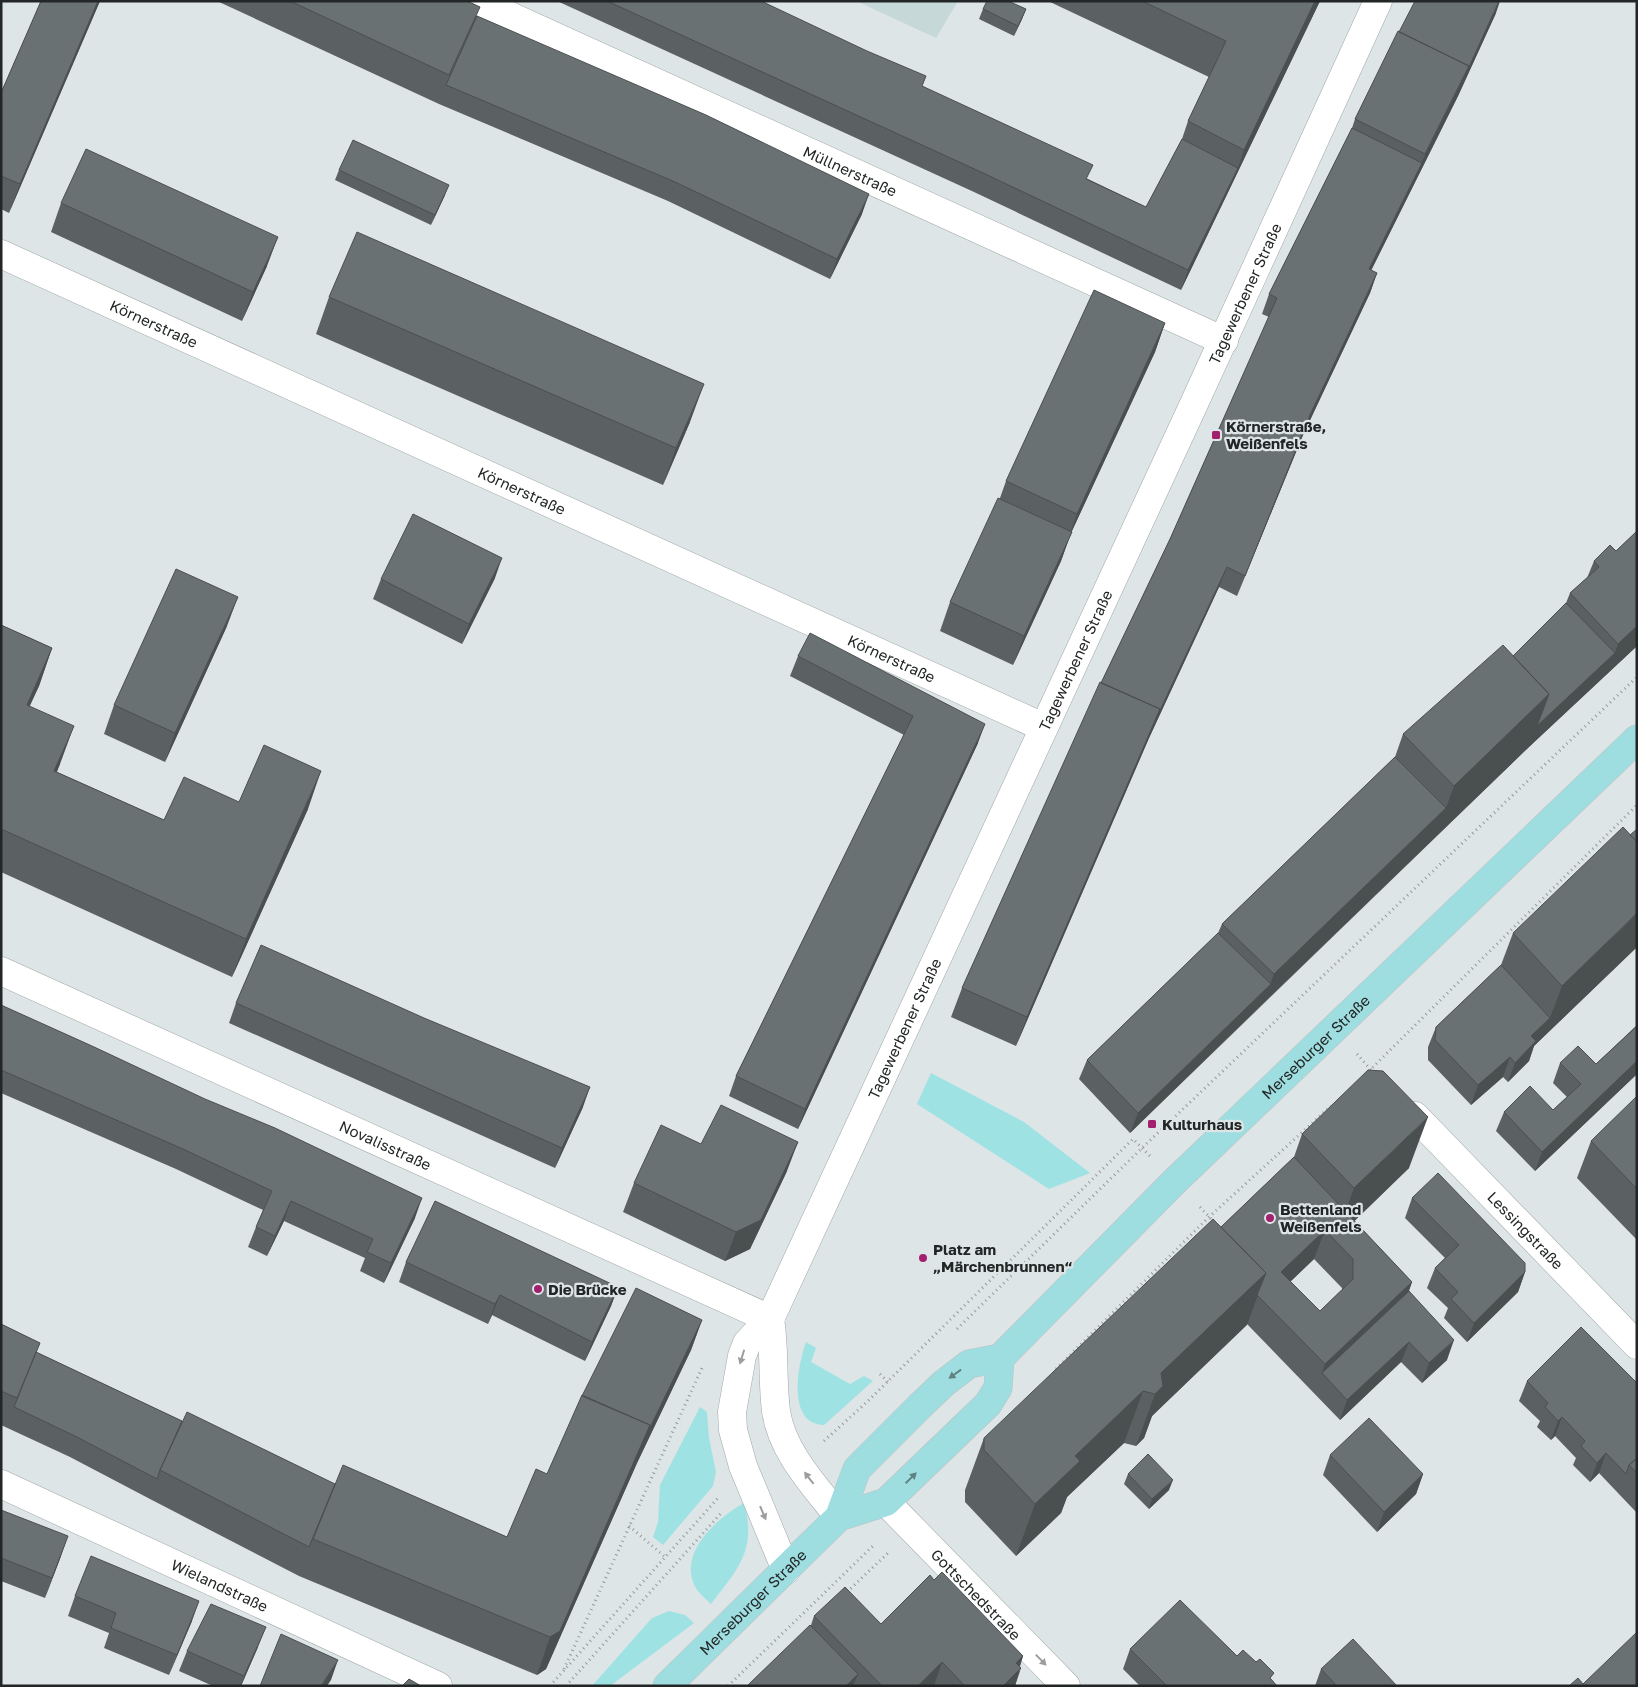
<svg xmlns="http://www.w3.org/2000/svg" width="1638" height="1687" viewBox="0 0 1638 1687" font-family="'Golos Text',sans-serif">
<rect width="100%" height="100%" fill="#dde5e6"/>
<!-- built -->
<path fill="#c7d8d9" d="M856,1h102l-22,37z"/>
<!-- green -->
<path fill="#9fe2e4" d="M931,1073l93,49 66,51 -41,16 -132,-85z
M806,1342l10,6 -5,14 39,22 14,-8 9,5 -49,44c-38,-1 -26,-61 -18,-83z
M700,1407l7,5 2,26 7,34 -3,14 -50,59 -10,-8 5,-15 2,-37z
M744,1503c13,47 -6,66 -33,101 -4,-4 -10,-9 -14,-14 -22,-35 19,-71 47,-87z
M669,1611l16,4 9,8 -84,63h-18l60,-68z"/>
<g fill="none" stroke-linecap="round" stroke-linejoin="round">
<!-- minor casing -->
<g stroke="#a0a7a7" stroke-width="29">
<g id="minor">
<path id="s1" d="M477,1l747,340"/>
<path id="s2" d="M1,254l1042,473"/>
<path id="s3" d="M1,971l769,348"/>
<path id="s4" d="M1415,1116l222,229"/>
<path d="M770,1319c5,30 2,61 6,92 6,41 38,74 63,106"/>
<path id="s5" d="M1,1484l437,202"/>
<path id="s6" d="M886,1502l180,184"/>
<path id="s7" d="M786,1570l-43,-104 -10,-36 -1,-18 10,-56 5,-13 23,-24c202,-440 409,-877 608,-1318"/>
</g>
</g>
<!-- major casing -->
<g stroke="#c1c2c2" stroke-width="29">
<g id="major">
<path d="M839,1517l47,-15 102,-98 10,-16 2,-30"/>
<path id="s8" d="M667,1686l172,-169 18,-48 63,-63 23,-22 26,-20 31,-6 175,-177 462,-442"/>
</g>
</g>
<!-- path -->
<path stroke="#949a9b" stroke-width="3" stroke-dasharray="1 4" stroke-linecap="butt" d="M1357,1054l14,16
M1369,1071l268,-266
M1200,1207l14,15
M957,1329l185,-181 495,-471
M1056,1369l153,-152 122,-111
M880,1374l8,8
M824,1441l44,-40 265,-262 17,17
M629,1526l35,30
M847,1592l41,-39
M564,1669l138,-301
M550,1686l168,-188
M566,1686l157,-175
M728,1686l147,-142"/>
<!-- minor -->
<use href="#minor" stroke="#fff" stroke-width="28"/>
<!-- major -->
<use href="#major" stroke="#9edde0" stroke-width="28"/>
</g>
<!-- wall -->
<path fill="#5b6162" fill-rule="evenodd" d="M41,1h59l-91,212 -8,-4v-116z
M217,1h250l10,15 385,198 -32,65 -162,-78 -229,-97z
M557,1h204l161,85 166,93 58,28 36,-68 6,-18 21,-44 -161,-76h272l-139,289 -207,-98z
M983,9h43l-4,10 -8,17 -35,-17z
M1496,13l-38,83 -87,174 6,3 -7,20 -67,142 -66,161 -18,-9 -70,151 -133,308 -65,-29 11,-29 139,-305 69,-144 99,-222 -7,-3 7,-20 83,-166 3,-9 44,-87z
M339,170l106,25 -14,30 -96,-45z
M61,203l206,63 -25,55 -191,-89z
M329,297l361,125 -27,63 -347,-151z
M1165,323l-10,29 -84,181 -10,28 -48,104 -73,-34 10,-29 50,-104 6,-17z
M1637,531v115l-107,100 -400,387 -51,-54 8,-19 131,-127 4,-9 173,-167 8,-23 110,-78 53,-53 4,-10 17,-15 7,-17 22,-10z
M495,578l-33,66 -89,-45 8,-20z
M1,625l51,23 -13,38 -10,20 31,58 -3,8 107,48 75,-18 69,7 -76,168 -231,-105z
M227,626l-62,136 -61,-28 10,-29z
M798,656l180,87 -180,386 -69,-33 7,-20 168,-341 -114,-59z
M1513,933l124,14 -103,99 -5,15 -21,21 -5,-5 -32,28 -43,-45v-13l8,-20 65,-62z
M236,1003l188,15 159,89 -28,61 -326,-145z
M1,1005l414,213 -31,65 -24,-12 5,-13 -81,-37 -17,35 -19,-9 8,-20 7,-17 -87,-41 -175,-76z
M1637,1025v49l-102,97 -39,-40 8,-19 49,-2 14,-13 -14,-14 7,-20 36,1z
M1637,1097v143l-60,-62 14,-37z
M1302,1134l107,34 -55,53 58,61 -3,9 38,69 -25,23 -21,-21 -61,58 -93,-96 -95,92 -8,22 -8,8 -12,-3 -57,54 -6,16 -45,43 -51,-54v-12l19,-52 237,-211 73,-70zM1314,1259l28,29v2l-22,21 -30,-29z
M701,1144l86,27 -37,78 -25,12 -102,-49 11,-29z
M1412,1198l113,74 -7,20 -51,50 -23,-24 4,-10 -21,-20 8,-20 10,-10 -40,-40z
M406,1262l212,25 -7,19 -26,55 -93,-46 -4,9 -89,-42z
M702,1320l-11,30 -54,113 -91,206 -9,6 -238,-99 -149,-77 -80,-42 -69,-32v-101l39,19 -4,9 146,69 153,63 172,53 40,-63 36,-78z
M1527,1381l110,2v130l-38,-40 -9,9 -17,-17 3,-7 -21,-22 -4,4 -14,-13 3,-6 -21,-20z
M1330,1455l93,19 -7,20 -39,38 -54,-57z
M1128,1474l41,16 -20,19 -25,-25z
M1,1510l60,46 -16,42 -44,-17z
M934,1580l89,76 -3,10 -5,20h-268l64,-61 3,-9 67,8z
M75,1596l117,25 -23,54 -65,-27 5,-15 -41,-17z
M258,1647l-17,39h-28l-34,-15 8,-20z
M1130,1649l107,7 35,24 5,6h-137l-17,-17z
M1321,1669l76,17h-82z"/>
<!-- shaded-wall -->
<path fill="#4a4f50" d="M98,1h2l-91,212 11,-29z
M1315,1h5l-139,289 7,-20 50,-102 6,-18z
M1499,1h1l-4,12 -38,83 7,-20z
M1026,9l-4,10 -8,17 4,-10z
M1469,66l-11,30 -96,193 7,-20z
M449,185l-4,10 -14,30 4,-10z
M869,194l-7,20 -32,65 7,-20z
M278,237l-11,29 -25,55 11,-29z
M1377,273l-7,20 -67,142 -66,161 8,-20 65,-161z
M1165,323l-10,29 -84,181 -10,28 -48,104 11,-29 43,-94 10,-28z
M704,384l-14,38 -27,63 13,-37z
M502,558l-7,20 -33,66 7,-20z
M1227,567l-8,20 -70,151 -133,308 11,-29 133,-308z
M238,597l-11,29 -62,136 10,-29z
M1637,626v20l-107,100 7,-20 78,-73 3,-9z
M52,648l-13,38 -26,57 14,-38z
M1549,694l-19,52 -267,257 11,-29 172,-166 8,-22z
M985,724l-7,19 -180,386 7,-20z
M74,726l-14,38 -20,44 14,-37z
M321,771l-13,38 -76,168 14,-38z
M1637,913v34l-103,99 -5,15 -21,21 7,-19 16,-27 19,-18 12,-32z
M1271,984l-8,19 -133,130 8,-20z
M1510,1057l-7,20 -32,28 7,-20z
M1637,1061v13l-102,97 7,-19z
M590,1087l-7,20 -28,61 7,-20z
M1428,1117l-19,51 -74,72 19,-52z
M798,1142l-11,29 -37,78 -25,12 11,-29z
M422,1198l-7,20 -31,65 7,-20z
M291,1201l-7,20 -17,35 8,-20z
M1325,1230l-11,29 -44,42 11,-29z
M1525,1272l-7,20 -51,50 7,-19z
M1266,1273l-19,52 -95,91 -8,22 -8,8 19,-52 6,-21z
M1412,1282l-11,29 -79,62 3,-9z
M618,1287l-7,19 -26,55 7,-19z
M500,1295l-8,20 -4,9 7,-20z
M702,1320l-11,30 -54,113 -91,206 -9,6 13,-38 100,-212z
M1454,1340l-7,20 -25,23 7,-20z
M1409,1342l-8,20 -61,58 7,-20z
M1143,1391l-19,52 -57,54 -6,16 -45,43 19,-52 40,-48z
M1562,1417l-7,19 -4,4 7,-19z
M1606,1453l-7,20 -9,9 7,-19z
M1423,1474l-7,20 -39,38 7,-20z
M1173,1480l-4,10 -20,19 3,-10z
M68,1536l-7,20 -16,42 7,-20z
M199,1601l-7,20 -23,54 8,-20z
M266,1627l-8,20 -17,39h-1z
M1023,1656l-5,16 3,-4 -6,18h-12l13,-23z
M338,1660l-7,20 -4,6h-6z
M942,1662l-8,24h-16z
M858,1674l-5,12h-7z"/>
<!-- building -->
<path fill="#6a7172" stroke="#4a4f50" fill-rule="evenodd" d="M41,1h57l-78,183 -19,-8v-83z
M290,1h177l13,6 -31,68z
M607,1h154l106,50 59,25 -4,10 171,79 -7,14 60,28 36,-68 56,29 -50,102 -207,-98z
M987,1h21l18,8 -8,17 -35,-17z
M1142,1h173l-71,149 -56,-29 38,-80z
M1415,1h84l-34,75 4,-10 -70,-34z
M477,16l229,99 163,79 -32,65 -162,-77 -229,-97z
M1398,31l71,35 -44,88 -70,-35z
M1352,128l70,35 -53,106 8,4 -67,142 -65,161 -18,-9 -71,152 4,-10 -59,-26 69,-144 107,-241 -8,-4z
M353,140l96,45 -14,30 -96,-45z
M86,149l192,88 -25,55 -192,-89z
M357,232l347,152 -28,64 -347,-151z
M1094,290l71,33 -88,191 -71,-33z
M998,498l74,34 -48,104 -74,-34z
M413,514l89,44 -33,66 -88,-45z
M1637,531v95l-19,18 -48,-51 29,-26 -5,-6 16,-16 6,6z
M176,569l62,28 -63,136 -61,-28z
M1566,603l49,50 -78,73 12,-32 -36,-38z
M1,625l51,23 -25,57 47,21 -20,45 110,49 20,-43 55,25 25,-57 57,26 -75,168 -245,-110z
M810,633l175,91 -180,385 -69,-33 177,-360 -115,-60z
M1503,645l46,49 -95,92 -51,-52z
M1100,682l60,27 -133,308 -65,-29z
M1395,757l51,51 -172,166 -52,-50z
M1623,827l14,15v71l-75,73 -49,-53z
M1637,829v13l-7,-7z
M1218,933l53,51 -133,129 -51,-53z
M261,945l163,73 166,69 -28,61 -326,-145z
M1501,965l49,53 -19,18 5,5 -21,22 -5,-6 -32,28 -43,-45 1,-13z
M1,1005l91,41 113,53 70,29 147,70 -31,65 -24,-11 6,-13 -82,-38 -16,35 -19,-9 16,-36 -89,-42 -182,-79z
M1637,1026v35l-95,91 -38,-40 26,-26 23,24 28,-26 -21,-21 18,-17 18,18z
M1368,1070l15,1 45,46 -74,71 -52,-54z
M1636,1097h1v92l-46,-48z
M721,1105l77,37 -37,78 -25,12 -102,-49 27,-58 40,19z
M1294,1157l118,125 -87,82 -68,-69 9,-22 -45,-46zM1325,1230l28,29v20l-33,32 -39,-39z
M1438,1173l87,90v9l-51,51 -23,-24 7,-7 -23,-24 24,-23 -47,-47z
M435,1201l183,86 -26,55 -92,-47 -5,9 -89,-42z
M1213,1219l53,54 -105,100 2,13 -8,8 -12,-3 -68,65 5,5 -45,43 -51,-54v-12z
M636,1288l66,32 -55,114 3,-9 -68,-29z
M1409,1291l45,49 -25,23 -20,-21 -62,58 -25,-27z
M1,1324l39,19 -23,55 -16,-7z
M1581,1327l56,56v75l-8,7 -3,9 -20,-21 -9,10 -16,-17 4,-5 -23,-24 -4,4 -13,-14 3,-4 -21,-22z
M36,1352l146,69 -22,49 -3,9 -80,-42 -63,-30z
M582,1395l68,30 -90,206 -10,6 -237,-98 30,-74 164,72 29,-68 11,5z
M187,1412l148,72 -26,63 -149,-77z
M1369,1418l54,56 -39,38 -54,-57z
M1148,1454l25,26 -21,19 -24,-25z
M1637,1458v15l-8,-8z
M1,1510l67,26 -16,42 -51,-20z
M91,1556l108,45 -22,54 -66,-27 5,-15 -41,-17z
M942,1572l81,84 -7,7 5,5 -18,18h-38l-23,-24 -24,24h-36l-68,-70 31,-29 36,37 49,-49 4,5z
M1180,1600l57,56 6,-6 13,12 4,-3 14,14 -4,5 7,8h-110l-37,-37z
M211,1604l55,23 -22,49 -57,-25z
M810,1625l48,49 -12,12h-99z
M1637,1632v54h-68l9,-8 5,6z
M281,1634l57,26 -17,26h-61z
M1353,1639l44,47h-60l-16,-17z
M409,1679l12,7h-19z"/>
<!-- one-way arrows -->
<defs><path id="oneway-solid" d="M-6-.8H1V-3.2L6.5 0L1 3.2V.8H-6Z" transform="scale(1.25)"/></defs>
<g fill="#9c9d9d">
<use href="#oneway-solid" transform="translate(742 1357) rotate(107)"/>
<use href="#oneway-solid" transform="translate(809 1478) rotate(-128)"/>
<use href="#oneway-solid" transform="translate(763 1513) rotate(67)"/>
<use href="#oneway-solid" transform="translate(1041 1660) rotate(46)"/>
</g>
<g fill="#608283">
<use href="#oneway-solid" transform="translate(955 1374) rotate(144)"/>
<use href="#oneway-solid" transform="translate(911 1478) rotate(-44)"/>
</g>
<!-- markers -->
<g fill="#a3206f" stroke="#dde5e6" stroke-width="2">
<rect x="1211" y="430" width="10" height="10" rx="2.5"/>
<rect x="1147" y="1119" width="10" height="10" rx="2.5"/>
<circle cx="1270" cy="1218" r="5"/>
<circle cx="923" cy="1258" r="5"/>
<circle cx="538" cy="1289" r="5"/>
</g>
<g text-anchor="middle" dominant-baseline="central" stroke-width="4.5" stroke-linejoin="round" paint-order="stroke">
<!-- street labels -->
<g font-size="15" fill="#232626" stroke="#dde5e6">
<text stroke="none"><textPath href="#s1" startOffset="410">Müllnerstraße</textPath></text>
<text stroke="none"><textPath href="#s7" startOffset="1402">Tagewerbener Straße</textPath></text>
<text stroke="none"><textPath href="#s2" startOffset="168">Körnerstraße</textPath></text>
<text stroke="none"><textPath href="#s2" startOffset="572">Körnerstraße</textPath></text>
<text stroke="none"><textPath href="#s2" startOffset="978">Körnerstraße</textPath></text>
<text stroke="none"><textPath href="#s7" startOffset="998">Tagewerbener Straße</textPath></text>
<text stroke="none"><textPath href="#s7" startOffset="592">Tagewerbener Straße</textPath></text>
<text stroke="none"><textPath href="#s8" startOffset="921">Merseburger Straße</textPath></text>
<text stroke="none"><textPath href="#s3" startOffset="422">Novalisstraße</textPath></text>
<text stroke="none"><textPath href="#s4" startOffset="159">Lessingstraße</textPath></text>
<text stroke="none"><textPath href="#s5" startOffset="241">Wielandstraße</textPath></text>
<text stroke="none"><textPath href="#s6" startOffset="129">Gottschedstraße</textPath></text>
<text stroke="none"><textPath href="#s8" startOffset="120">Merseburger Straße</textPath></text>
</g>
<!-- poi labels -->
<g font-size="15" font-weight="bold" fill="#232626" stroke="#dde5e6" text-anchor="start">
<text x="1226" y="426">Körnerstraße,<tspan x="1226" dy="17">Weißenfels</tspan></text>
<text x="1162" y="1124">Kulturhaus</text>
<text x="1280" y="1209">Bettenland<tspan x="1280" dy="17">Weißenfels</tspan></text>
<text x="933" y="1249">Platz am<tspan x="933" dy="17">„Märchenbrunnen“</tspan></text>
<text x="548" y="1289">Die Brücke</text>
</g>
</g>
<!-- border -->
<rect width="1638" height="1687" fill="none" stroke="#232626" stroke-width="5"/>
</svg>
